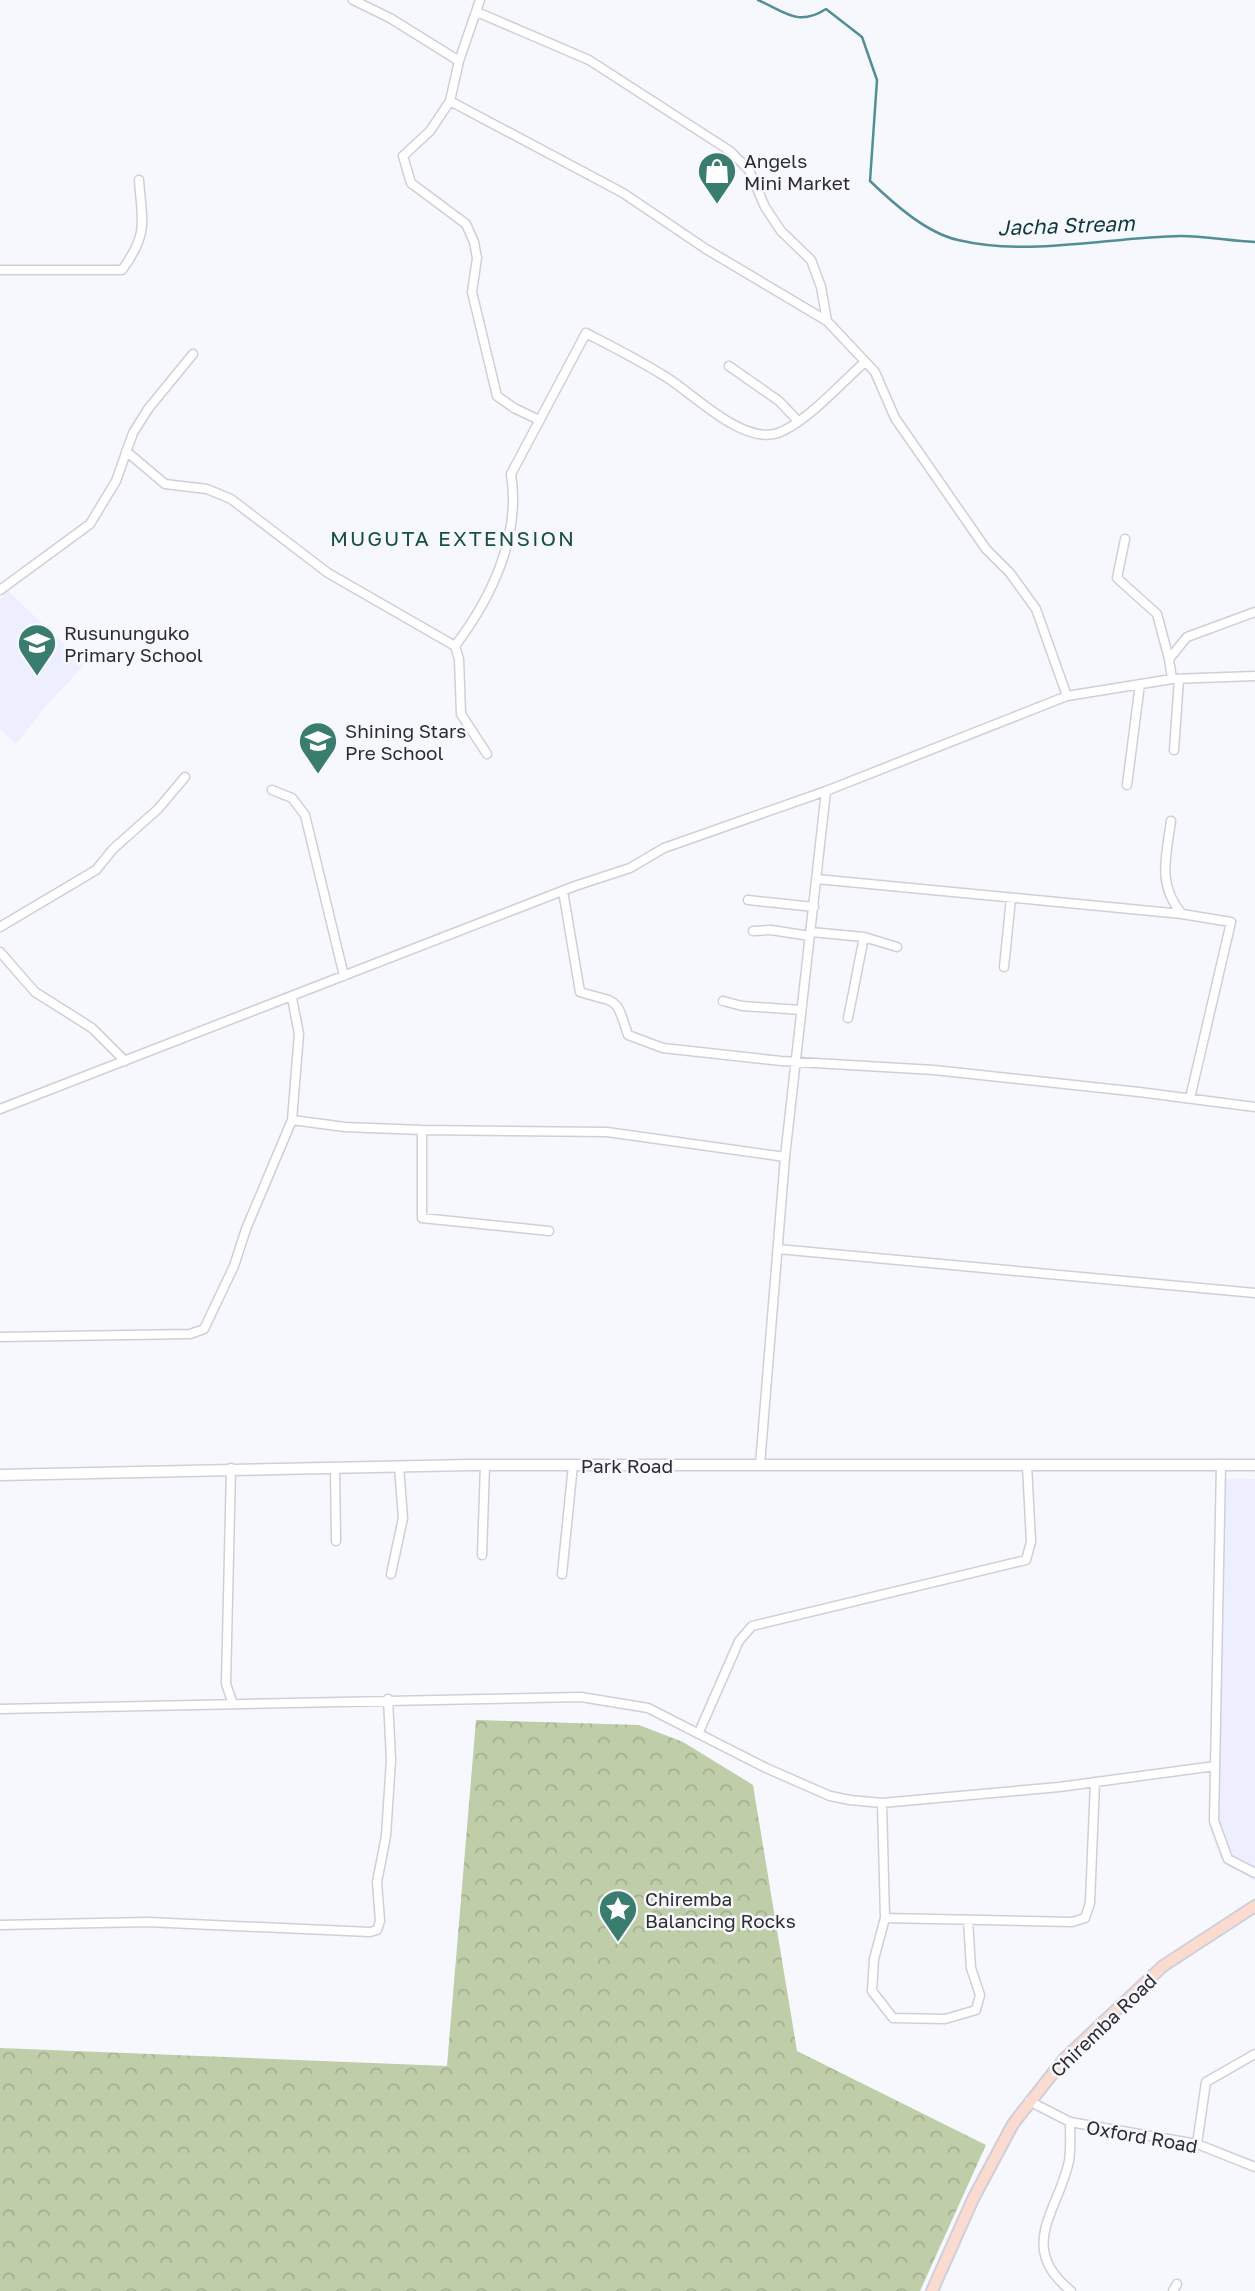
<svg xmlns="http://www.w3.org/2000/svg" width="1255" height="2291" viewBox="0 0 1255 2291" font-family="'Golos Text',sans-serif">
<defs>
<pattern id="park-crowns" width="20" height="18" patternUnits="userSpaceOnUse" patternTransform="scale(1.75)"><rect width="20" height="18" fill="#bfcda8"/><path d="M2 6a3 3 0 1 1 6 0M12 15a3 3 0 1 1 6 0" fill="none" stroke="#a4b091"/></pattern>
</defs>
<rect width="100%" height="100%" fill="#f7f8fd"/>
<!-- built -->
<path fill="#edeeff" d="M8,591l77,73 -39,42 -30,38 -16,-15v-130z
M1218,1478l37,1v402l-32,-18 -13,-33z"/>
<!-- park -->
<path fill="url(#park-crowns)" d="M476,1720l163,5 44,17 70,43 44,266 189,94 -66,146h-920v-243l447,18z"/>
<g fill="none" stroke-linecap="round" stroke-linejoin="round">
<!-- stream -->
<path stroke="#538e96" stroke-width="2.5" d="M758,0c28,12 40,27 68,9l36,28 15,43 -7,101c23,22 56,52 88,59 71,17 151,-3 223,-4 24,0 49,5 74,6"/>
<!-- minor casing -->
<g stroke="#cfcfd9" stroke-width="11">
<path id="minor" d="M353,0l37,18 69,43
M480,0l-21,61 -9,40 -20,30 -27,25 8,27 55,41 8,18 3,16 -5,34 25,104 17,12 25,12
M477,12l112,48 141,91 19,19 16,37 16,24 30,29 10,27 6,34 48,51 20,46 91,131 24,24 26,36 31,87
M450,101l173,92 83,56 121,72
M0,270h122c27,-37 20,-48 17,-90
M729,366l50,35 19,20
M126,451l39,33 42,5 24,10 97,74 127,73 4,13 2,55 26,40
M1125,539l-8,39 40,36 12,45
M0,590l90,-66 26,-43 17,-48 15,-24 45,-55
M455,646c37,-49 66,-110 56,-172l75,-141c27,14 55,28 80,44 28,17 76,68 112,56 28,-10 64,-51 87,-71
M1172,679l-3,-20 18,-22 68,-25
M1174,750l5,-71
M1127,785l13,-101
M272,790l20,8 13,17 39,161
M1171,821c-5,36 -14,64 11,93
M817,879l365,35 49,8 -41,176
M563,891l17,101c38,12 35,2 48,43l35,13 118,13 153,9 205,22 116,15
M748,900l66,7
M0,927l96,-57 17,-21 45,-40 27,-32
M753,931l18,-1 39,6
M811,932l53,5 33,10
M0,952l35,40 57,36 33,33
M1004,967l7,-69
M723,1001l19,5 59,4
M848,1018l16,-81
M0,1109l575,-223 55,-18 34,-20 162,-57 241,-95 105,-17 83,-3
M292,1120l53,7 77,3 185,2 178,25
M422,1130v88l127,13
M778,1249l477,44
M0,1337l190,-3 14,-5 30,-63 12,-37 46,-109 7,-86 -7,-36
M1221,1464l-7,357 14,38 27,14
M760,1465l25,-308 41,-366
M335,1467l1,74
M231,1468l-5,216 7,20
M482,1555l3,-90
M391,1574l12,-56 -4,-51
M562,1574l11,-109
M0,1709l581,-12 67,11 118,60 64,28 20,4 32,3 177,-16 156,-21
M699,1732l40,-91 13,-15 274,-66 5,-18 -4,-77
M882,1803l3,115 -11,41 -2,32 21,27 52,1 31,-9 4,-15 -9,-27 -3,-48
M885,1918l187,4 13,-4 5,-15 5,-121
M0,1925l147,-3 223,10 7,-2 3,-9 -3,-39 9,-46 5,-76 -3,-61
M1029,2101l41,21 127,22 58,23
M1070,2122c0,13 1,27 -1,39 -10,49 -53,86 2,130
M1197,2144l9,-62 49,-28
M1173,2291l4,-7"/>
</g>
<!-- tertiary casing -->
<g stroke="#cfcfd9" stroke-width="13">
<path id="tertiary" d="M0,1475l469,-10h786"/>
</g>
<!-- secondary casing -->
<g stroke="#cfcfd9" stroke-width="14">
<path id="secondary" d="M932,2291l41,-92 40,-75 51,-65 99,-93 92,-60"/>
</g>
<!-- minor -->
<use href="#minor" stroke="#fff" stroke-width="8"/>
<!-- tertiary -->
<use href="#tertiary" stroke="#fff" stroke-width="10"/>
<!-- secondary -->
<use href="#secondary" stroke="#fbdbd0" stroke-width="10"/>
</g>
<!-- icons -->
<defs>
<g id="shop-pin" transform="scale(2.0125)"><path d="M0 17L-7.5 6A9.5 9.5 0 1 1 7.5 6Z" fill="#3a7d6f" stroke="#f7f8fd"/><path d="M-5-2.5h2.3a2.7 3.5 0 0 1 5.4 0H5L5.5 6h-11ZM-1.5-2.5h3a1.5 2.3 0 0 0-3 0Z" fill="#fff"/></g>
<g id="school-pin" transform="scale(2.0125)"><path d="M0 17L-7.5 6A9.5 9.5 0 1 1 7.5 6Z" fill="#3a7d6f" stroke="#f7f8fd"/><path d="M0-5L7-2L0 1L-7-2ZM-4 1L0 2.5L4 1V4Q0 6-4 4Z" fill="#fff"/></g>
<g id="sight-pin" transform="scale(2.0125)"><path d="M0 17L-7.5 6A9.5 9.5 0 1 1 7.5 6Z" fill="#3a7d6f" stroke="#f7f8fd"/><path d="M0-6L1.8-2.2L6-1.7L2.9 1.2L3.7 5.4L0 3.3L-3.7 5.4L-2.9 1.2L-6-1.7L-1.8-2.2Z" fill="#fff"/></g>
</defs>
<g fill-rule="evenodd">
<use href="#shop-pin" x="717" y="171"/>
<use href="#school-pin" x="37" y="643"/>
<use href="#school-pin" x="318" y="741"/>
<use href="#sight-pin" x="618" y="1909"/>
</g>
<g text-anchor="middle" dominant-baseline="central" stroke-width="5" stroke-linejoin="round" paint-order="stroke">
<!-- poi labels -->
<g font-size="19" fill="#2d2d30" stroke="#f7f8fd" text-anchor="start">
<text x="744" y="160">Angels<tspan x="744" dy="22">Mini Market</tspan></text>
<text x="64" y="632">Rusununguko<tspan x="64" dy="22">Primary School</tspan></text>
<text x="345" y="730">Shining Stars<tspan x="345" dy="22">Pre School</tspan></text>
<text x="645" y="1898">Chiremba<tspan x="645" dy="22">Balancing Rocks</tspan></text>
</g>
<!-- street labels -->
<g font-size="19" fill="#2d2d30" stroke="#f7f8fd">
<text x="627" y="1465">Park Road</text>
<text transform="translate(1103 2025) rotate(-44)">Chiremba Road</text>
<text transform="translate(1142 2136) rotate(10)">Oxford Road</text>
</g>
<!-- water labels -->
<g font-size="21" font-style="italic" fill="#0e383d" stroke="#f7f8fd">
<text transform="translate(1066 225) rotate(-2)">Jacha Stream</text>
</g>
<!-- neighbourhood labels -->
<g font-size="21" letter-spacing="2" fill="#195045" stroke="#f7f8fd">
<text x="453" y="538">MUGUTA EXTENSION</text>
</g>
</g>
</svg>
